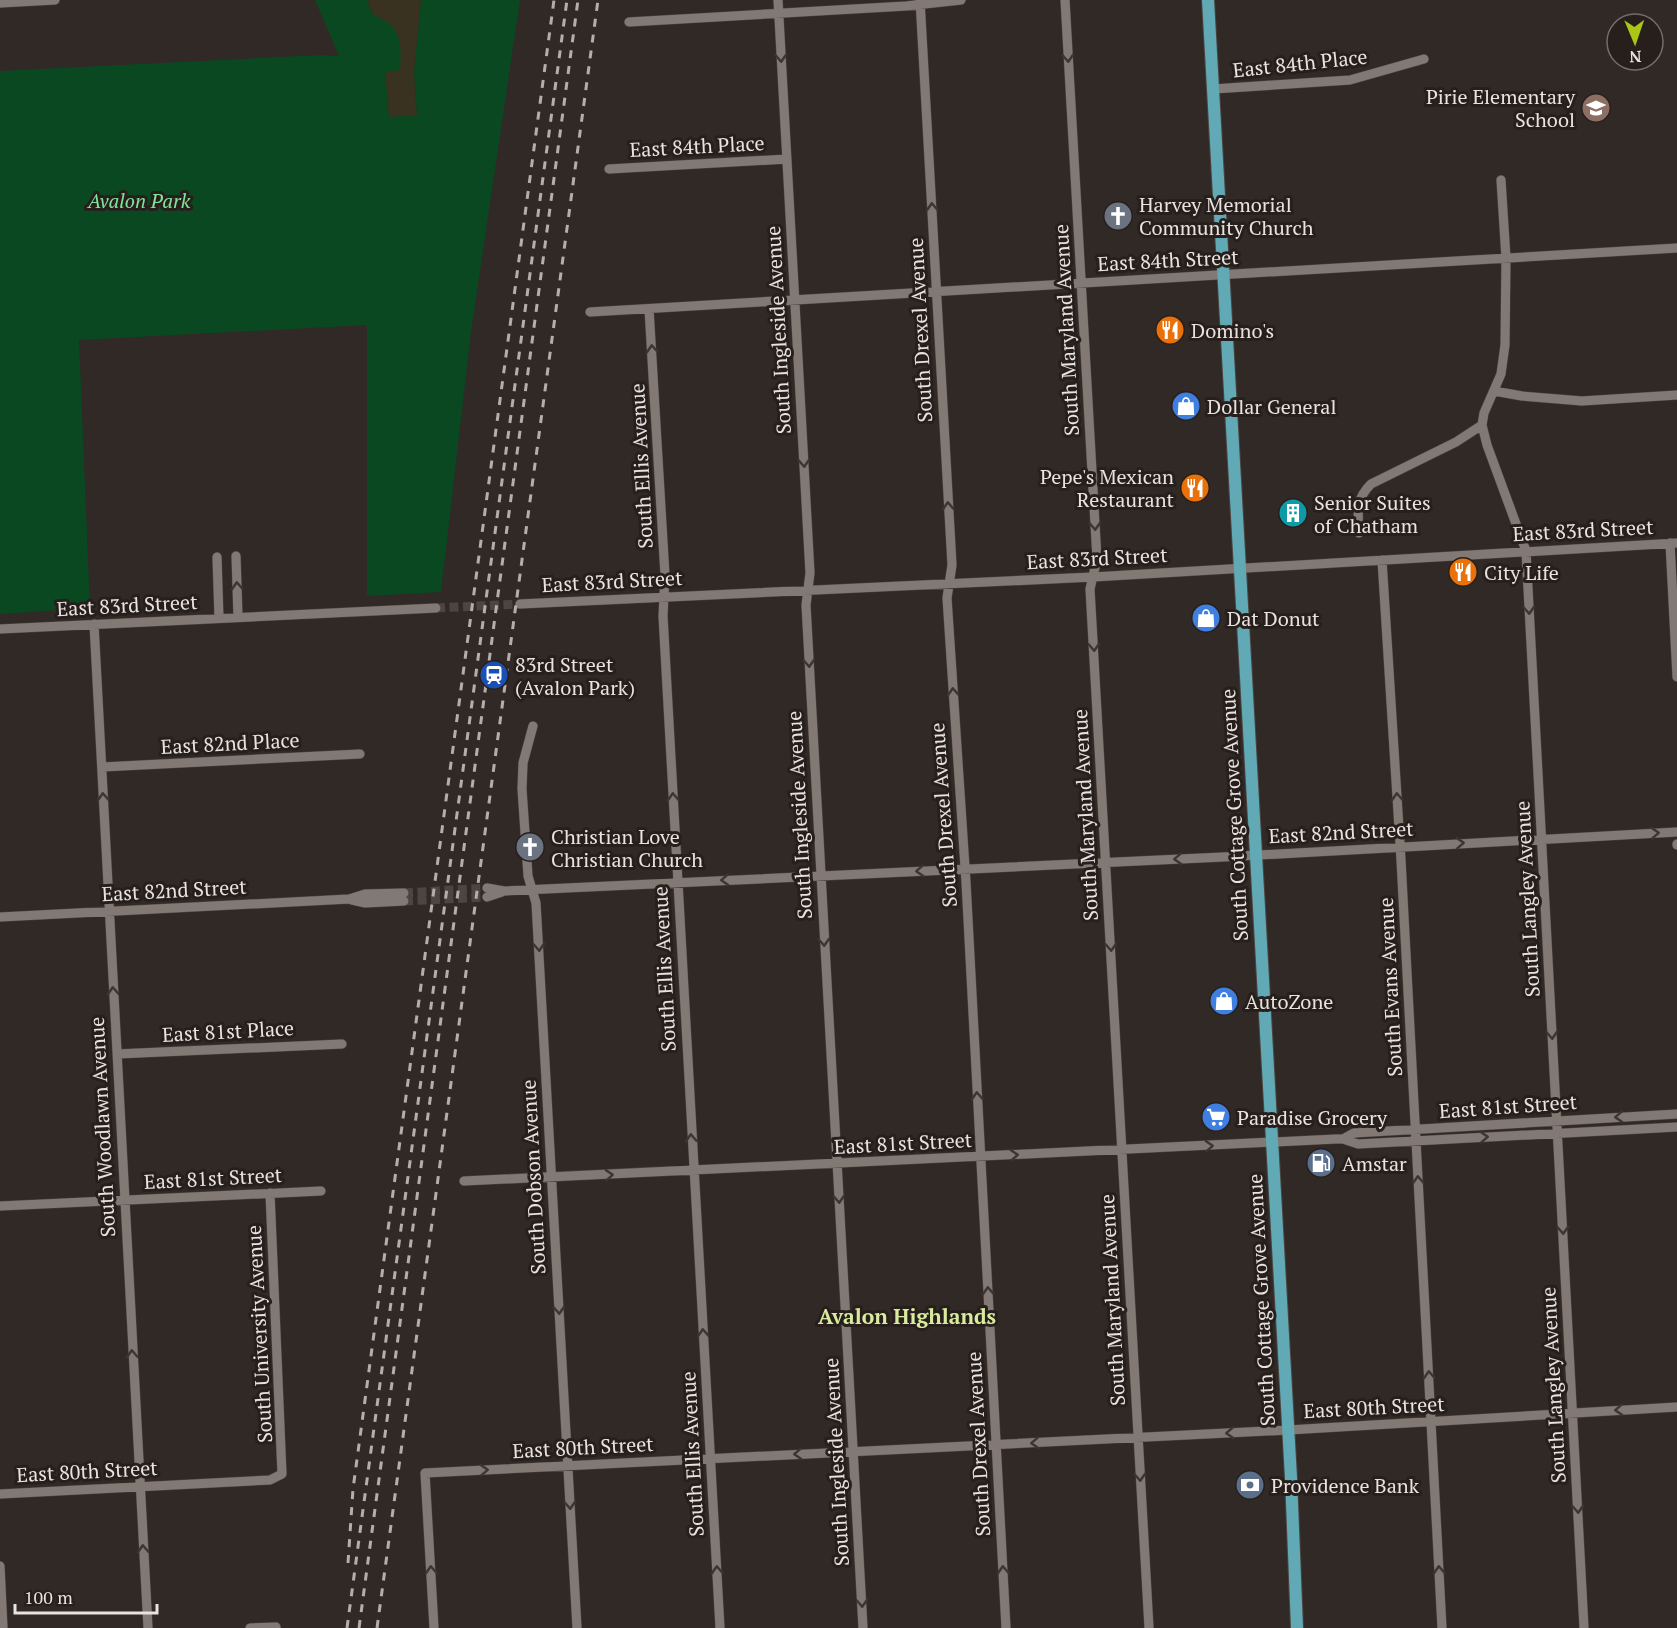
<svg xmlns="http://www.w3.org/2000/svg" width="1677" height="1628" viewBox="0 0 1677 1628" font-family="'PT Serif',serif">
<rect width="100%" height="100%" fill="#312925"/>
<!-- industrial -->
<path fill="#393221" d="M368,0h53l-7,72 3,44 -28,1 -4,-46 15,-1 -1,-27 -25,-28 -5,-8z"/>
<!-- green -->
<path fill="#0a4821" d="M315,0h53c1,19 16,17 25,27 9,11 8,31 7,43l-15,2 4,45 28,-2 -3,-43 7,-72h99l-49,332 -30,260 -74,4v-271l-288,15 11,268 -90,6v-543l321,-16 18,1z"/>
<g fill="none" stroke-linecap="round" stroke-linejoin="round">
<!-- minor-tunnel -->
<path stroke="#4c4541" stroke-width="9" stroke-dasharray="9 4.5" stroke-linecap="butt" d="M436,608l84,-4
M404,893l83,-5
M404,901l83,-4"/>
<!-- minor casing -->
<g stroke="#4b4440" stroke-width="10">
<path id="minor" d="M778,0l32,573 -4,32 57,1023
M920,0l32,565 -5,33 19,284 40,746
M1065,0l32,559 -7,30 59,1039
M0,3l55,-3
M629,22l277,-16 55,-6
M1213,89l137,-9 74,-21
M609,169l178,-10
M1501,180l5,78 -1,87 -4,29 -17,39 -2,12 5,20 39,106 58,1077
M649,309l16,266 -2,41 57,1012
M590,312l1087,-64
M1494,391l28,5 60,5 95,-6
M1359,533c-1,-21 -4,-33 12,-49l85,-42 26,-17
M1670,543l7,134
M236,556l2,61
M217,557l2,61
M1382,560l19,300 41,768
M520,604l573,-27 584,-34
M94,624l54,1004
M0,629l436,-21
M533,726l-10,37 -1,26 6,87 8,27 41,725
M102,767l258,-13
M1677,844v1
M487,888l17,3 719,-34 454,-25
M487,897l15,-5
M352,900l13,3 39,-2
M0,917l349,-18 16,-5 39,-1
M117,1054l225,-10
M1343,1139l11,-6 323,-19
M464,1181l872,-42h7l15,5 319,-17
M0,1206l321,-15
M0,1494l270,-14 12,-6 -12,-281
M0,1566l3,62
M250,1628l26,-1
M434,1628l-9,-155 863,-43 389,-23"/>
</g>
<!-- major casing -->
<g stroke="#4b4440" stroke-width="14">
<path id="major" d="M1208,0l83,1478 6,150"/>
</g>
<!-- minor -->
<use href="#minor" stroke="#827874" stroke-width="9"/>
<!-- major -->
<use href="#major" stroke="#60a9b5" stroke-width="12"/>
<!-- rail -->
<path stroke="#b5aeab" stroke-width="3" stroke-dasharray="8 8" stroke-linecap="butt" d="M348,1563l5,-74 201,-1489
M347,1628l220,-1628
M359,1628l219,-1628
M377,1628l221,-1628"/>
</g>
<!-- one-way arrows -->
<defs><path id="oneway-chevron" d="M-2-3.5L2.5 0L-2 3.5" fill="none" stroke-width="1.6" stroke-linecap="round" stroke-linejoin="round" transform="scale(1.5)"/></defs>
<g stroke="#3e3532">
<use href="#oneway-chevron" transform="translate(781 58) rotate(87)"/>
<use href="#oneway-chevron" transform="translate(1068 58) rotate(87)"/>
<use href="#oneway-chevron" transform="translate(932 207) rotate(-93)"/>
<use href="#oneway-chevron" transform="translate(652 349) rotate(-93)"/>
<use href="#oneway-chevron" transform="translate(804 463) rotate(87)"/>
<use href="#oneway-chevron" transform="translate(948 506) rotate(-93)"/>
<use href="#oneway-chevron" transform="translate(1095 526) rotate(87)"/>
<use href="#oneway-chevron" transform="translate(237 586) rotate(-93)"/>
<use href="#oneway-chevron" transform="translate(1529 610) rotate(87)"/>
<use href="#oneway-chevron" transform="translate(1094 647) rotate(87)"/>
<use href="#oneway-chevron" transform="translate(809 663) rotate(87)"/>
<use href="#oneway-chevron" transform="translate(953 692) rotate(-94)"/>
<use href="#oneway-chevron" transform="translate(103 797) rotate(-93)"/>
<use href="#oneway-chevron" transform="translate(673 797) rotate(-93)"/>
<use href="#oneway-chevron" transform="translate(1397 797) rotate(-93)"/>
<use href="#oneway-chevron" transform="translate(1655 833) rotate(-3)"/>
<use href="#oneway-chevron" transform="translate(1460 843) rotate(-3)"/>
<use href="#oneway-chevron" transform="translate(1178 859) rotate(177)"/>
<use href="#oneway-chevron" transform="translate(920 871) rotate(177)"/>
<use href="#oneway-chevron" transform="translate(725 880) rotate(177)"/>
<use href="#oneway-chevron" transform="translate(824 942) rotate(87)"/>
<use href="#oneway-chevron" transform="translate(539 947) rotate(87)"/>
<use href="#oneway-chevron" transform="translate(1111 947) rotate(87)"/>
<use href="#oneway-chevron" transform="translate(113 991) rotate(-93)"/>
<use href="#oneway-chevron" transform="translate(1552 1035) rotate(87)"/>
<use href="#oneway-chevron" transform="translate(977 1096) rotate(-93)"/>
<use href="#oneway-chevron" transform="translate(1619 1117) rotate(177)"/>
<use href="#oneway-chevron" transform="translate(1484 1137) rotate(-3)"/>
<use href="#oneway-chevron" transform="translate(691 1138) rotate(-93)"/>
<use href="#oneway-chevron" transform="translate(1209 1146) rotate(-3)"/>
<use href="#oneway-chevron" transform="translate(1014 1155) rotate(-3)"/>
<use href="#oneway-chevron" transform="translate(609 1175) rotate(-3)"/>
<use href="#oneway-chevron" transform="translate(1418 1180) rotate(-93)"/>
<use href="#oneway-chevron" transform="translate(839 1199) rotate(87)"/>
<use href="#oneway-chevron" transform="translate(1563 1230) rotate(87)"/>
<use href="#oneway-chevron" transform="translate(988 1291) rotate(-93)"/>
<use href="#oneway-chevron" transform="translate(559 1310) rotate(87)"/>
<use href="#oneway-chevron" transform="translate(703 1333) rotate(-94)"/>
<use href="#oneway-chevron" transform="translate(132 1354) rotate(-93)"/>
<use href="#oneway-chevron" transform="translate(1429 1375) rotate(-93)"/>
<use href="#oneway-chevron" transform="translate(1619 1410) rotate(177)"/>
<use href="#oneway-chevron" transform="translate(1230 1433) rotate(177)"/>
<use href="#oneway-chevron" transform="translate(1035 1443) rotate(177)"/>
<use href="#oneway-chevron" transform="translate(798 1454) rotate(177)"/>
<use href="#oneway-chevron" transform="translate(484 1470) rotate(-3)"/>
<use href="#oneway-chevron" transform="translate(1140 1477) rotate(87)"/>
<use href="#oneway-chevron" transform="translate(570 1505) rotate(87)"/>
<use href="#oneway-chevron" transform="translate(1578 1509) rotate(87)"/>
<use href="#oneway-chevron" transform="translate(143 1549) rotate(-93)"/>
<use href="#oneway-chevron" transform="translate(431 1570) rotate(-93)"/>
<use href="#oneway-chevron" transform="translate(717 1570) rotate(-93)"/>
<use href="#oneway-chevron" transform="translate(1003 1570) rotate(-93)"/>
<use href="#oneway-chevron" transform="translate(1439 1570) rotate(-93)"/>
<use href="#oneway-chevron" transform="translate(862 1603) rotate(87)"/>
</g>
<!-- icons -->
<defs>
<g id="school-disc" transform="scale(1.5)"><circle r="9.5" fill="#8d6e63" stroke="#271f1c"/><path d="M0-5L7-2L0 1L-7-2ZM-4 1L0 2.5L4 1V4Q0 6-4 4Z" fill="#fff"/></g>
<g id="church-disc" transform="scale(1.5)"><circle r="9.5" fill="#6b7280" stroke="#271f1c"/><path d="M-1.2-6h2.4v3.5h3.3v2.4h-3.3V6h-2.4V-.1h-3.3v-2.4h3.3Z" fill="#fff"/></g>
<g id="restaurant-disc" transform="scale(1.5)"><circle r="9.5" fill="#e8710a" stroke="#271f1c"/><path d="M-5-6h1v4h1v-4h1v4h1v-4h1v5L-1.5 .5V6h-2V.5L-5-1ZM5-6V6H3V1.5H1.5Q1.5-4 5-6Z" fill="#fff"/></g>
<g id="shop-disc" transform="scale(1.5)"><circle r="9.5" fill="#3f7fe0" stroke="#271f1c"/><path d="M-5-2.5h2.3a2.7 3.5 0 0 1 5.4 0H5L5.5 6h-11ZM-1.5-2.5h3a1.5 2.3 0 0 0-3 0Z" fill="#fff"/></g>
<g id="building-disc" transform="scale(1.5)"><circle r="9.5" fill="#0f9aa8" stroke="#271f1c"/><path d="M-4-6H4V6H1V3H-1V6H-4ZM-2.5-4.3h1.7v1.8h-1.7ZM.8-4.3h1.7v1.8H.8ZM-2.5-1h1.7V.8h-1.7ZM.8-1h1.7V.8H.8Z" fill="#fff"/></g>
<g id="station-disc" transform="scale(1.5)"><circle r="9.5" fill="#1a4fb4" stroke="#271f1c"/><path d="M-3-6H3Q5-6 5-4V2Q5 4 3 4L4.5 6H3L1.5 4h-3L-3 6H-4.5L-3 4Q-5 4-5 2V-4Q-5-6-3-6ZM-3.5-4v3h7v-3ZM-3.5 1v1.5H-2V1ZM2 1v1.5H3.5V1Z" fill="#fff"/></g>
<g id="supermarket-disc" transform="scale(1.5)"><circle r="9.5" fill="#3f7fe0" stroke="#271f1c"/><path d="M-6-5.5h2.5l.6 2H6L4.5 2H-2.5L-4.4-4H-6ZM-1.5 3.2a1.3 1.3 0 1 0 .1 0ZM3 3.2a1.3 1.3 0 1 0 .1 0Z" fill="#fff"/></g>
<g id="fuel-disc" transform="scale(1.5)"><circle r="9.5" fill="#5c6f8a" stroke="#271f1c"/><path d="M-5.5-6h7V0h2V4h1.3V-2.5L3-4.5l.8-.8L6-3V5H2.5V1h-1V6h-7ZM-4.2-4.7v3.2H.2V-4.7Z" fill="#fff"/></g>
<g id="bank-disc" transform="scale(1.5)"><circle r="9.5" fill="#5c6f8a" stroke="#271f1c"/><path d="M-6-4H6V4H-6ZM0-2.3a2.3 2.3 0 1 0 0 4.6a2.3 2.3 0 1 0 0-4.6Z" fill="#fff"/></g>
</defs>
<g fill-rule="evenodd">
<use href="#school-disc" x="1596" y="108"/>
<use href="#church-disc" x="1118" y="216"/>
<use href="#restaurant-disc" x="1170" y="330"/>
<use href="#shop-disc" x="1186" y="406"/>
<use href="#restaurant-disc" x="1195" y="488"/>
<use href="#building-disc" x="1293" y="513"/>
<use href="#restaurant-disc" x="1463" y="572"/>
<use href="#shop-disc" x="1206" y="618"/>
<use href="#station-disc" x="494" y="675"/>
<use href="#church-disc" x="530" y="847"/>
<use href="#shop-disc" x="1224" y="1001"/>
<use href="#supermarket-disc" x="1216" y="1117"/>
<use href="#fuel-disc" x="1321" y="1163"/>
<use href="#bank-disc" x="1250" y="1485"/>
</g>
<g text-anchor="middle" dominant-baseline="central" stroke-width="6" stroke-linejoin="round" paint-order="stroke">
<!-- street labels -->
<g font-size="20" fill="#e8e2e0" stroke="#271f1c">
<text transform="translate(1300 63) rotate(-6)">East 84th Place</text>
<text transform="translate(697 146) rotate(-3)">East 84th Place</text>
<text transform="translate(1168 260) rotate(-3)">East 84th Street</text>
<text transform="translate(778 330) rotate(-93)">South Ingleside Avenue</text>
<text transform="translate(920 330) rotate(-93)">South Drexel Avenue</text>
<text transform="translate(1066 330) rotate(-93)">South Maryland Avenue</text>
<text transform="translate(641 466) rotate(-93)">South Ellis Avenue</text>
<text transform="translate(1583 530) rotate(-3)">East 83rd Street</text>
<text transform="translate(1097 558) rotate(-3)">East 83rd Street</text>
<text transform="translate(612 581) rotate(-3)">East 83rd Street</text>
<text transform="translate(127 605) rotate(-3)">East 83rd Street</text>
<text transform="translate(230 743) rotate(-3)">East 82nd Place</text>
<text transform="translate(799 815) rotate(-93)">South Ingleside Avenue</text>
<text transform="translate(943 815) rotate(-94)">South Drexel Avenue</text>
<text transform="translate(1085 815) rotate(-93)">South Maryland Avenue</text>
<text transform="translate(1234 815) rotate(-93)">South Cottage Grove Avenue</text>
<text transform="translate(1341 832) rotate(-3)">East 82nd Street</text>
<text transform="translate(174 890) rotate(-3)">East 82nd Street</text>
<text transform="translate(1527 899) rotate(-93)">South Langley Avenue</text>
<text transform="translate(664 969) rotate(-93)">South Ellis Avenue</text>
<text transform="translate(1390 987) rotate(-93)">South Evans Avenue</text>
<text transform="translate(228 1031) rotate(-3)">East 81st Place</text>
<text transform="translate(1508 1106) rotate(-4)">East 81st Street</text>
<text transform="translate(102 1127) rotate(-93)">South Woodlawn Avenue</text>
<text transform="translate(903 1143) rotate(-3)">East 81st Street</text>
<text transform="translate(533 1177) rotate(-93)">South Dobson Avenue</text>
<text transform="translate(213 1178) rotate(-3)">East 81st Street</text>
<text transform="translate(1112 1300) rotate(-93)">South Maryland Avenue</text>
<text transform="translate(1261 1300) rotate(-93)">South Cottage Grove Avenue</text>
<text transform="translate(259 1334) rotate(-93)">South University Avenue</text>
<text transform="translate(1553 1385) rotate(-93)">South Langley Avenue</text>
<text transform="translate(1374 1407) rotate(-3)">East 80th Street</text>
<text transform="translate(978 1444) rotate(-93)">South Drexel Avenue</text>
<text transform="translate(583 1447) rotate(-3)">East 80th Street</text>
<text transform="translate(692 1454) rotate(-93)">South Ellis Avenue</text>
<text transform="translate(836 1462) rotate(-93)">South Ingleside Avenue</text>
<text transform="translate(87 1471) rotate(-3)">East 80th Street</text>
</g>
<!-- poi labels -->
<g font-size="20" fill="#e8e2e0" stroke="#271f1c" text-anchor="start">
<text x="1575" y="96" text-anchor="end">Pirie Elementary<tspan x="1575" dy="23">School</tspan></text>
<text x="1139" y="204">Harvey Memorial<tspan x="1139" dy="23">Community Church</tspan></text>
<text x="1191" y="330">Domino's</text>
<text x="1207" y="406">Dollar General</text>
<text x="1174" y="476" text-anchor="end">Pepe's Mexican<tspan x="1174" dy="23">Restaurant</tspan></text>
<text x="1314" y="502">Senior Suites<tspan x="1314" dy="23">of Chatham</tspan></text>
<text x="1484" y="572">City Life</text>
<text x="1227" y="618">Dat Donut</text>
<text x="515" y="664">83rd Street<tspan x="515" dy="23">(Avalon Park)</tspan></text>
<text x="551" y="836">Christian Love<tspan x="551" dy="23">Christian Church</tspan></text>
<text x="1245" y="1001">AutoZone</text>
<text x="1237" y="1117">Paradise Grocery</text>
<text x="1342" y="1163">Amstar</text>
<text x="1271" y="1485">Providence Bank</text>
</g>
<!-- park labels -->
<g font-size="20" font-style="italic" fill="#7fe59a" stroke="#271f1c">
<text x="139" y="200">Avalon Park</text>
</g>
<!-- neighbourhood labels -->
<g font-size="21" font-weight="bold" fill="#d9eb9f" stroke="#271f1c">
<text x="907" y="1316">Avalon Highlands</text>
</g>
</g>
<!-- north arrow -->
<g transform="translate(1635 42) rotate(178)"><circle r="28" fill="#271f1c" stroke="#746d6a" stroke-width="1.5"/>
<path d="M0-4.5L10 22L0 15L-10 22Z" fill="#abc616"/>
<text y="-9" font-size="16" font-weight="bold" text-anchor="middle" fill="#e8e2e0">N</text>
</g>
<!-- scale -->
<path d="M15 1604v9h142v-9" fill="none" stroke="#e8e2e0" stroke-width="3"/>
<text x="24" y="1604" font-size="18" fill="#e8e2e0" stroke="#271f1c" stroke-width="4.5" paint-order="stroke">100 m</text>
</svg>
